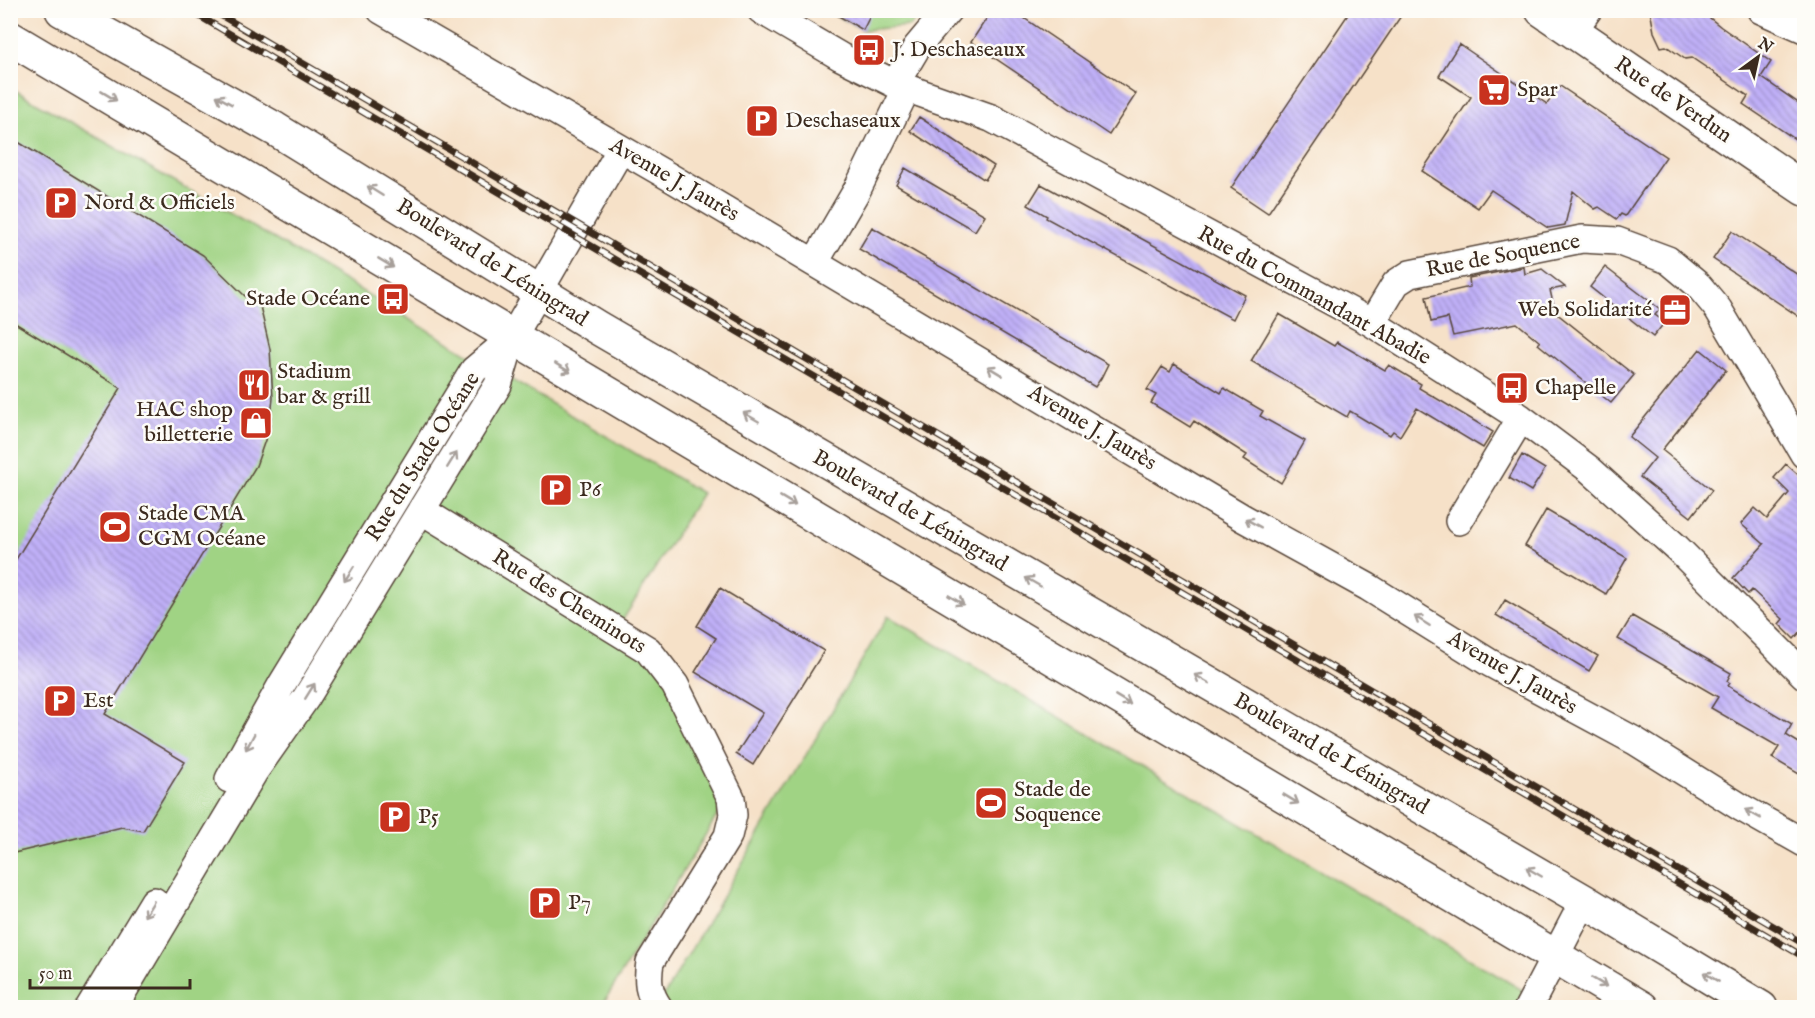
<svg xmlns="http://www.w3.org/2000/svg" width="1815" height="1018" viewBox="0 0 1815 1018" font-family="'IM FELL English',serif">
<defs>
<pattern id="building-back-hatch" width="6" height="6" patternUnits="userSpaceOnUse" patternTransform="scale(1.5)"><rect width="6" height="6" fill="#c0b0f8"/><path d="M-1 5l2 2M0 0l6 6M5-1l2 2" fill="none" stroke="#9d8fc8"/></pattern>
</defs>
<rect width="100%" height="100%" fill="#fdfcf7"/>
<filter id="ink" filterUnits="userSpaceOnUse"><feTurbulence type="fractalNoise" baseFrequency=".0167" numOctaves="2"/><feDisplacementMap in="SourceGraphic" scale="12" xChannelSelector="R" yChannelSelector="G"/><feConvolveMatrix kernelMatrix="1 2 1 2 8 2 1 2 1" color-interpolation-filters="sRGB"/></filter>
<filter id="wash" filterUnits="userSpaceOnUse"><feTurbulence type="fractalNoise" baseFrequency=".008" numOctaves="4" result="noise"/><feDisplacementMap in="SourceGraphic" scale="24" xChannelSelector="R" yChannelSelector="G"/><feGaussianBlur stdDeviation="1.35" result="paint"/><feColorMatrix in="noise" values="0 0 0 0 0 0 0 0 0 0 0 0 0 0 0 0 0 1.4 0 .05"/><feComposite in="paint" operator="in"/></filter>
<g filter="url(#wash)">
<rect width="100%" height="100%" fill="#f6e1c8"/>
<!-- grass -->
<path fill="#a0d384" stroke="#6e7e51" stroke-width="1.5" d="M828,11h95l-13,15 -47,4z
M11,88l260,149 431,256 -80,128 35,23 24,27 42,135 -122,201h-590z
M888,616l636,375 -9,17h-851l-5,-4z"/>
<g id="blocks">
<!-- building -->
<path fill="url(#building-back-hatch)" d="M828,10h45l-10,20z
M992,10h20l124,84 -27,41 -138,-93z
M1351,10h54l-137,203 -37,-25z
M1650,10h59l1,8 11,9 50,35 -10,15 43,30v38l-61,-41 5,-8 -56,-38 -7,1 -19,-13 -5,1 -7,-15z
M1459,44l88,60 13,-18 106,71 -41,59 -4,-2 -4,5 -18,-12 -4,2 -22,-18 -8,34 -17,3 -57,-38 -13,18 -56,-37 49,-74 -32,-21z
M919,117l75,49 -9,14 -75,-49z
M10,137l193,118 43,42 14,9 10,43 3,49 -3,28 -14,40 -151,248 80,48 -42,69 -21,-4 -112,27v-285l111,-181 -111,-68z
M905,168l80,47 -10,16 -79,-46z
M1041,184l204,111 -12,24 -187,-101 1,-2 -19,-11z
M872,227l236,137 -7,14 -6,9 -236,-138z
M1732,231l72,48v41l-91,-61z
M1524,267l1,7 17,-5 23,18 -15,3 5,22 79,63 -23,28 -73,-59 2,-2 -23,-19 -64,13 -5,-18 -17,4 -5,-25 44,-10 -1,-9z
M1605,267l55,42 -5,6 10,7 -12,15 -63,-50z
M1279,314l55,32 3,-4 48,28 4,-5 32,19 -2,4 74,44 -10,16 -66,-40 -17,28 -7,-5 -3,4 -40,-24 -3,6 -96,-56z
M1700,349l26,21 -64,80 50,40 -21,27 -51,-40 15,-19 -26,-21z
M1174,364l47,29 3,-5 39,23 -3,5 45,25 -24,42 -37,-24 3,-4 -53,-34 -4,6 -39,-24 5,-8 -9,-5 15,-23 8,5z
M1522,455l23,14 -14,22 -22,-13z
M1786,464l16,14 2,-3v153l-10,11 -15,-15 4,-5 -31,-29 -4,4 -15,-16 31,-34 -23,-20 14,-16 12,11 22,-26 -15,-15z
M1546,510l81,48 -21,36 -81,-48z
M720,588l104,63 -71,114 -17,-11 27,-41 -68,-41 21,-34 -19,-12z
M1505,600l93,56 -9,15 -93,-56z
M1632,616l99,57 -4,8 3,2 -2,3 64,38 -6,11 18,11v31l-32,-19 7,-11 -68,-39 7,-11 -100,-58z"/>
</g>
</g>
<g filter="url(#ink)">
<use href="#blocks" fill-opacity="0" stroke="#574538" stroke-width="1.5"/>
<g fill="none" stroke-linecap="round" stroke-linejoin="round">
<!-- minor casing -->
<g stroke="#574538" stroke-width="30">
<path id="minor" d="M381,10l287,166 575,342 125,69 122,76 145,78 107,67 62,35
M761,10l80,47 54,27 96,34 381,205 149,95 68,51 88,79 127,127
M1761,10l43,19
M1573,31l15,-21
M895,84l22,-37 31,-37
M815,262l42,-72 50,-102
M1372,323l24,-40 14,-9 172,-35 35,2 51,19 30,25 20,24 86,145
M421,510l227,140 27,35 56,113 2,17 -5,21 -78,126c-3,19 -2,30 9,46
M1459,521l62,-103
M229,779l53,-95 192,-314 38,-32
M89,1008l65,-107
M113,1008l141,-236 52,-74 192,-313 14,-47 109,-189
M1528,1008l56,-107"/>
</g>
<!-- major casing -->
<g stroke="#574538" stroke-width="36">
<path id="major" d="M62,10l213,119 323,199 986,573 177,107
M1542,10l262,179
M10,38l1632,970"/>
</g>
<!-- minor -->
<use href="#minor" stroke="#fff" stroke-width="27"/>
<!-- major -->
<use href="#major" stroke="#fff" stroke-width="33"/>
<!-- rail casing -->
<g stroke="#3b2a1e" stroke-width="7">
<path id="rail" d="M189,10l1615,947
M212,10l1592,934"/>
</g>
<!-- rail -->
<use href="#rail" stroke="#fdfcf7" stroke-width="4.5" stroke-dasharray="14" stroke-linecap="butt"/>
</g>
<!-- one-way arrows -->
<defs><path id="oneway-shaft" d="M-6 0H5M1.5-3L5.5 0L1.5 3" fill="none" stroke-width="1.6" stroke-linecap="round" stroke-linejoin="round" transform="scale(1.5)"/></defs>
<g stroke="#a79f9a">
<use href="#oneway-shaft" transform="translate(109 96) rotate(31)"/>
<use href="#oneway-shaft" transform="translate(224 100) rotate(-151)"/>
<use href="#oneway-shaft" transform="translate(375 191) rotate(-148)"/>
<use href="#oneway-shaft" transform="translate(386 263) rotate(31)"/>
<use href="#oneway-shaft" transform="translate(563 368) rotate(31)"/>
<use href="#oneway-shaft" transform="translate(995 371) rotate(-149)"/>
<use href="#oneway-shaft" transform="translate(751 417) rotate(-150)"/>
<use href="#oneway-shaft" transform="translate(452 460) rotate(-58)"/>
<use href="#oneway-shaft" transform="translate(788 501) rotate(31)"/>
<use href="#oneway-shaft" transform="translate(1253 523) rotate(-151)"/>
<use href="#oneway-shaft" transform="translate(349 574) rotate(122)"/>
<use href="#oneway-shaft" transform="translate(1033 582) rotate(-150)"/>
<use href="#oneway-shaft" transform="translate(956 600) rotate(31)"/>
<use href="#oneway-shaft" transform="translate(1422 621) rotate(-148)"/>
<use href="#oneway-shaft" transform="translate(1202 679) rotate(-150)"/>
<use href="#oneway-shaft" transform="translate(310 691) rotate(-58)"/>
<use href="#oneway-shaft" transform="translate(1123 700) rotate(31)"/>
<use href="#oneway-shaft" transform="translate(250 742) rotate(118)"/>
<use href="#oneway-shaft" transform="translate(1291 799) rotate(31)"/>
<use href="#oneway-shaft" transform="translate(1753 814) rotate(-151)"/>
<use href="#oneway-shaft" transform="translate(1534 872) rotate(-150)"/>
<use href="#oneway-shaft" transform="translate(149 909) rotate(122)"/>
<use href="#oneway-shaft" transform="translate(1711 977) rotate(-149)"/>
<use href="#oneway-shaft" transform="translate(1599 982) rotate(31)"/>
</g>
</g>
<!-- icons -->
<defs>
<g id="bus-square" transform="scale(1.725)"><rect x="-9" y="-9" width="18" height="18" rx="4" fill="#c8321e" stroke="#fdfcf7"/><path d="M-5-6H5V4H4V6H2V4H-2V6H-4V4H-5ZM-3.5-4V0h7V-4ZM-3.5 1.2v1.5H-2V1.2ZM2 1.2v1.5H3.5V1.2Z" fill="#fff"/></g>
<g id="supermarket-square" transform="scale(1.725)"><rect x="-9" y="-9" width="18" height="18" rx="4" fill="#c8321e" stroke="#fdfcf7"/><path d="M-6-5.5h2.5l.6 2H6L4.5 2H-2.5L-4.4-4H-6ZM-1.5 3.2a1.3 1.3 0 1 0 .1 0ZM3 3.2a1.3 1.3 0 1 0 .1 0Z" fill="#fff"/></g>
<g id="parking-square" transform="scale(1.725)"><rect x="-9" y="-9" width="18" height="18" rx="4" fill="#c8321e" stroke="#fdfcf7"/><path d="M-3.5-5.5H1a3.5 3.5 0 0 1 0 7H-1V5.5H-3.5ZM-1-3.4V-.6H.8a1.4 1.4 0 0 0 0-2.8Z" fill="#fff"/></g>
<g id="office-square" transform="scale(1.725)"><rect x="-9" y="-9" width="18" height="18" rx="4" fill="#c8321e" stroke="#fdfcf7"/><path d="M-6-3h4V-5.5h4V-3h4V5H-6ZM-1-4.5V-3h2v-1.5ZM-6 0V1H6V0Z" fill="#fff"/></g>
<g id="restaurant-square" transform="scale(1.725)"><rect x="-9" y="-9" width="18" height="18" rx="4" fill="#c8321e" stroke="#fdfcf7"/><path d="M-5-6h1v4h1v-4h1v4h1v-4h1v5L-1.5 .5V6h-2V.5L-5-1ZM5-6V6H3V1.5H1.5Q1.5-4 5-6Z" fill="#fff"/></g>
<g id="shop-square" transform="scale(1.725)"><rect x="-9" y="-9" width="18" height="18" rx="4" fill="#c8321e" stroke="#fdfcf7"/><path d="M-5-2.5h2.3a2.7 3.5 0 0 1 5.4 0H5L5.5 6h-11ZM-1.5-2.5h3a1.5 2.3 0 0 0-3 0Z" fill="#fff"/></g>
<g id="stadium-square" transform="scale(1.725)"><rect x="-9" y="-9" width="18" height="18" rx="4" fill="#c8321e" stroke="#fdfcf7"/><path d="M0-5a6.5 5 0 1 0 0 10a6.5 5 0 1 0 0-10ZM-3.5-1.8h7v3.6h-7Z" fill="#fff"/></g>
</defs>
<g fill-rule="evenodd">
<use href="#bus-square" x="869" y="50"/>
<use href="#supermarket-square" x="1494" y="90"/>
<use href="#parking-square" x="762" y="121"/>
<use href="#parking-square" x="61" y="203"/>
<use href="#bus-square" x="393" y="299"/>
<use href="#office-square" x="1675" y="310"/>
<use href="#restaurant-square" x="254" y="385"/>
<use href="#bus-square" x="1512" y="388"/>
<use href="#shop-square" x="256" y="423"/>
<use href="#parking-square" x="556" y="490"/>
<use href="#stadium-square" x="115" y="527"/>
<use href="#parking-square" x="60" y="701"/>
<use href="#stadium-square" x="991" y="803"/>
<use href="#parking-square" x="395" y="817"/>
<use href="#parking-square" x="545" y="903"/>
</g>
<g text-anchor="middle" dominant-baseline="central" stroke-width="5" stroke-linejoin="round" paint-order="stroke">
<!-- poi labels -->
<g font-size="22" fill="#3b2a1e" stroke="#fdfcf7" text-anchor="start">
<text x="892" y="50">J. Deschaseaux</text>
<text x="1517" y="90">Spar</text>
<text x="785" y="121">Deschaseaux</text>
<text x="84" y="203">Nord &amp; Officiels</text>
<text x="370" y="299" text-anchor="end">Stade Océane</text>
<text x="1652" y="310" text-anchor="end">Web Solidarité</text>
<text x="277" y="372">Stadium<tspan x="277" dy="25">bar &amp; grill</tspan></text>
<text x="1535" y="388">Chapelle</text>
<text x="233" y="410" text-anchor="end">HAC shop<tspan x="233" dy="25">billetterie</tspan></text>
<text x="579" y="490">P6</text>
<text x="138" y="514">Stade CMA<tspan x="138" dy="25">CGM Océane</tspan></text>
<text x="83" y="701">Est</text>
<text x="1014" y="790">Stade de<tspan x="1014" dy="25">Soquence</tspan></text>
<text x="418" y="817">P5</text>
<text x="568" y="903">P7</text>
</g>
<!-- street labels -->
<g font-size="22" fill="#3b2a1e" stroke="#fdfcf7">
<text transform="translate(1673 100) rotate(34)">Rue de Verdun</text>
<text transform="translate(674 180) rotate(30)">Avenue J. Jaurès</text>
<text transform="translate(1503 256) rotate(-11)">Rue de Soquence</text>
<text transform="translate(492 263) rotate(32)">Boulevard de Léningrad</text>
<text transform="translate(1314 296) rotate(29)">Rue du Commandant Abadie</text>
<text transform="translate(1092 428) rotate(31)">Avenue J. Jaurès</text>
<text transform="translate(423 457) rotate(-58)">Rue du Stade Océane</text>
<text transform="translate(910 511) rotate(30)">Boulevard de Léningrad</text>
<text transform="translate(569 602) rotate(32)">Rue des Cheminots</text>
<text transform="translate(1512 673) rotate(30)">Avenue J. Jaurès</text>
<text transform="translate(1331 754) rotate(30)">Boulevard de Léningrad</text>
</g>
</g>
<!-- margin -->
<rect width="1815" height="1018" fill="none" stroke="#fdfcf7" stroke-width="36"/>
<!-- north arrow -->
<g transform="translate(1758 57) rotate(33)" stroke="#fdfcf7" stroke-width="4.5" paint-order="stroke">
<path d="M0-4.5L10 22L0 15L-10 22Z" fill="#3b2a1e"/>
<text y="-9" font-size="16" font-weight="bold" text-anchor="middle" fill="#3b2a1e">N</text>
</g>
<!-- scale -->
<path d="M30 979v9h160v-9" fill="none" stroke="#3b2a1e" stroke-width="3"/>
<text x="39" y="979" font-size="18" fill="#3b2a1e" stroke="#fdfcf7" stroke-width="4.5" paint-order="stroke">50 m</text>
</svg>
